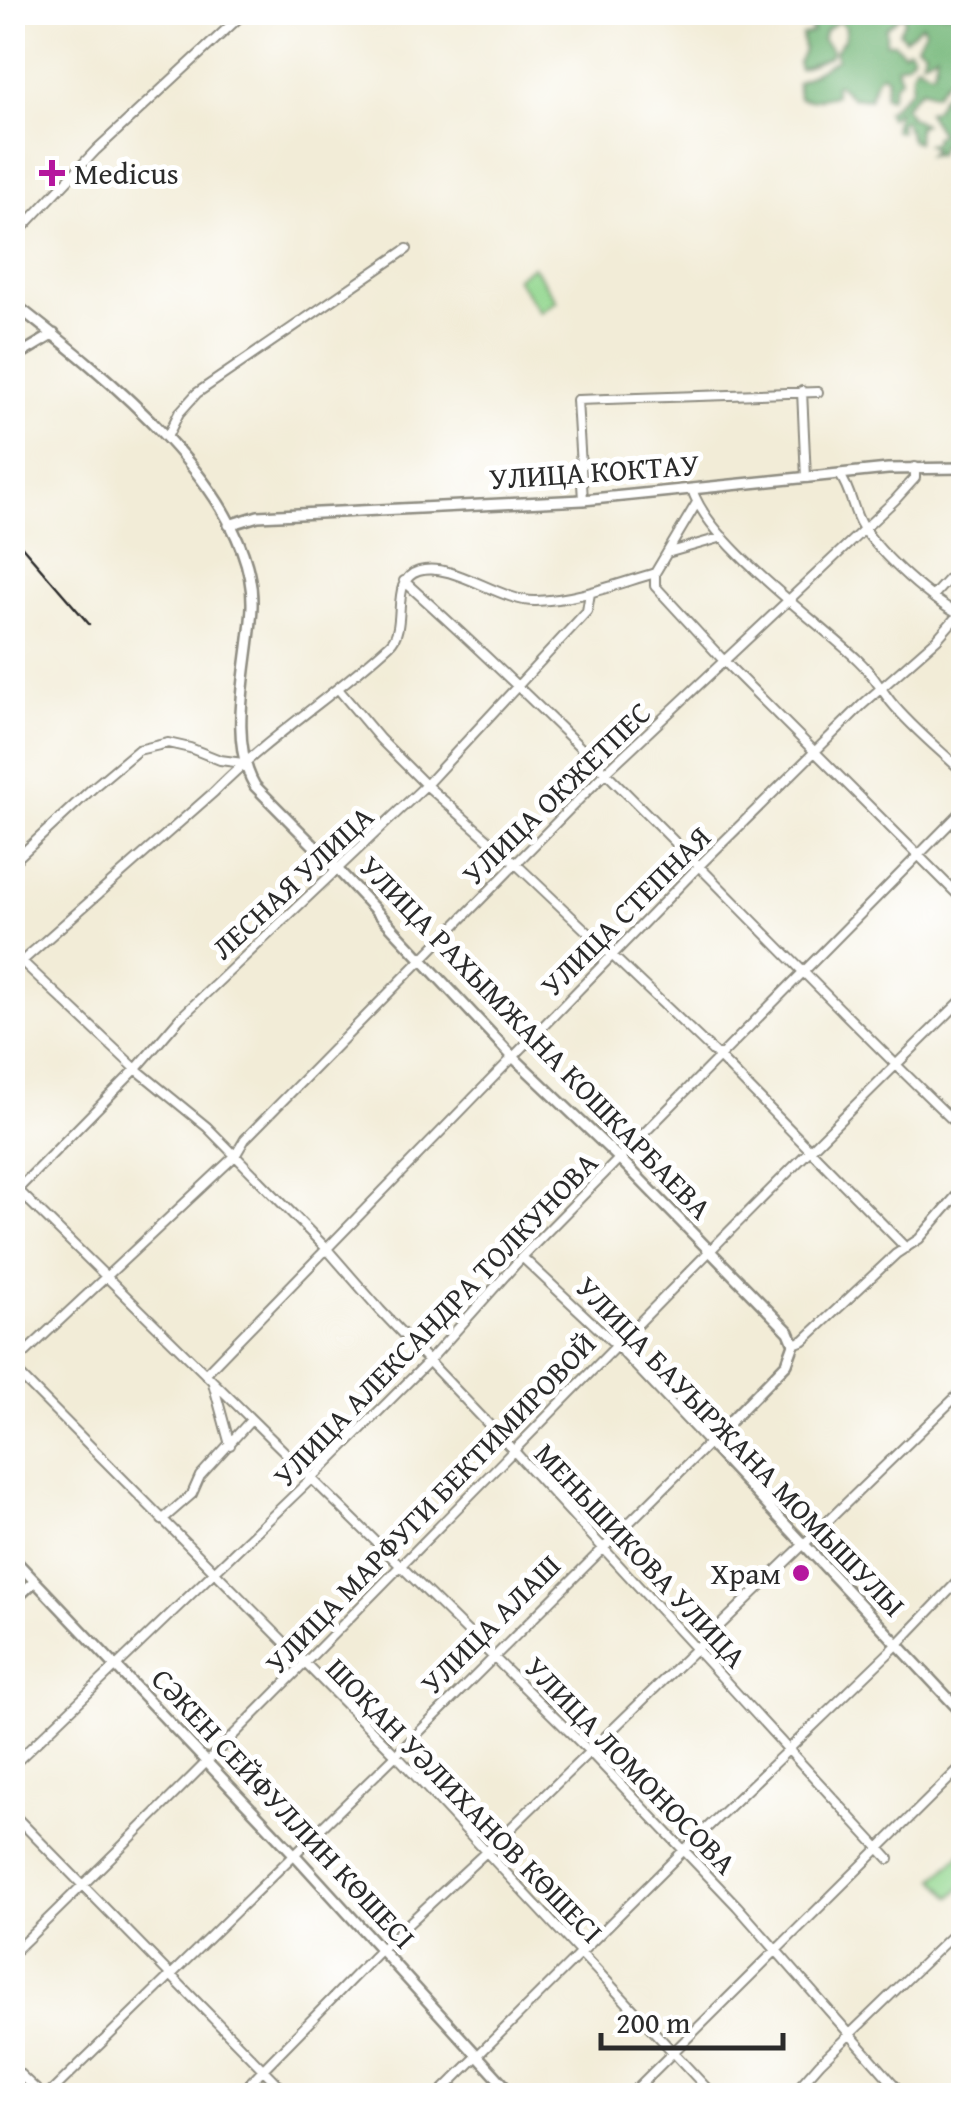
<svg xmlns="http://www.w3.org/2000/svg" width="976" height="2108" viewBox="0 0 976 2108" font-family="'Gentium Book Plus',serif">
<rect width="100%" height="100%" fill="#fff"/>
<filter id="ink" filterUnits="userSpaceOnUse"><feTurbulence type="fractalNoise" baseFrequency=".01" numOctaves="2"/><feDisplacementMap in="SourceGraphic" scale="20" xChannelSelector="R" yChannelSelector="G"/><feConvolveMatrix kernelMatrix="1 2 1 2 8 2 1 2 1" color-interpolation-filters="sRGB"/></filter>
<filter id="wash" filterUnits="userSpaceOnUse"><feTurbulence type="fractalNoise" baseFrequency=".0048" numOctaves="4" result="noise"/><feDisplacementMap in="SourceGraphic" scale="40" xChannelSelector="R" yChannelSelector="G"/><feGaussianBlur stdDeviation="2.25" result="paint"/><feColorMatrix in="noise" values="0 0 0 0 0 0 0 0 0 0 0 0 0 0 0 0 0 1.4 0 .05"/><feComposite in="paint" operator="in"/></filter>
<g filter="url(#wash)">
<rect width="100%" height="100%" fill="#f2ecd7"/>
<!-- green -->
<path fill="#93d78f" stroke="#5f815d" stroke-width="2.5" d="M533,266l24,35 -17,11 -24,-34z
M963,1852v33l-11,12 -17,-18z"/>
<!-- forest -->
<path fill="#76b87a" stroke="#507252" stroke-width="2.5" d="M810,13h153v57l-16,9 -12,15 -14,-5 -17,17 5,10 14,8 -5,2 -1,16 -6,-2 -7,-20 -5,2 1,10 -6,-2 3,-19 -8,7 -3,-6 25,-23 1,-17 4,-8 15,8 3,-1 3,-18 -15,7 3,-10 -8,-5 8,-15 -3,-6 -17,15 -6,-7 6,-13 -3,-5 -16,14v15h8l9,9 6,-3 4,5 -5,8 -12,4 5,12 -7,7 -4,13 -6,-2 3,-18 -5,-4 -5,3 -8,22 -18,-2 -13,-13 -3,1v10c-13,2 -21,7 -36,3l-2,-15 40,-24 -2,-8 10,-13 1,-10 -7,-7 -13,9 -4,9 10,12 -3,6 -29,12 -2,-6 6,-13 -2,-14 11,-4 -8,-12z
M953,88l7,1 3,4 1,42 -8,-2 -5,4 7,8 5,-2v5l-12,3 -9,-8 -4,11 -10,1 6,-6 -7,-5 8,-2 -1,-5 7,-3 -14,-22 7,-2 9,-15z"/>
</g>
<g filter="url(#ink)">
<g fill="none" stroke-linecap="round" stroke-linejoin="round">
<!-- minor casing -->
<g stroke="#8e8c81" stroke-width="12">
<path id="minor" d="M12,239l84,-89 149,-138
M802,391l4,87
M167,437l12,-24 18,-20 210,-144
M840,475c12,17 12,35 22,51 20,30 69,75 102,91
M692,489c17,55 122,129 166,171 14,13 22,28 33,42 21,26 49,48 73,71
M583,500l-6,-100 241,-8
M667,553l56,-16
M655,573v13l70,76 239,239
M404,581c195,174 371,369 560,550
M933,596l31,-34
M339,690l41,49 46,46 89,78 204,194 187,191
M12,863l83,-77 43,-36 30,-7 22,5 30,12 23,3
M12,952l124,117 71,58 119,121 54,62 133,140 376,409
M12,970l202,-178c54,-55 120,-96 176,-148 19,-18 -2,-64 29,-73 34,-10 81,31 117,30 41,-1 81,-17 119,-28l41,-69
M12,1184l578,568 147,154 167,190
M12,1195l124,-126 44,-51 246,-233 161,-174 3,-18
M794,1344l10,-4 92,-86 23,-15 45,-52
M12,1365l223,-209 10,-17 361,-367 289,-272 20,-22v-11
M12,1367l384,388 318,341
M205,1374l492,-506 165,-163 75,-66 21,-24
M213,1383l17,62
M162,1520l30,-26 8,-18 51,-56
M12,1766l299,-287 117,-117 94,-105 442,-448
M12,1813l277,283
M12,1954c323,-313 630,-642 952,-956
M12,2067l31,29
M47,2096l349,-341 313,-312 -93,-98 -94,-88
M237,2096l144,-147 105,-97 478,-463
M437,2096l245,-244 215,-207 67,-70
M629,2096l335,-332
M791,2096l29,-33 144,-139"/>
</g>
<!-- tertiary casing -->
<g stroke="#8e8c81" stroke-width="14">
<path id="tertiary" d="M12,302c83,65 243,188 240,304 -2,56 -26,131 3,180l84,85 173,185 109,104 168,172 5,12 -7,19 -78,80 255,272
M12,359l42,-25
M229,525l29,-9 325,-16 305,-31 76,-1
M12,1557l282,297 220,242
M12,1602l23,-21"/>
</g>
<!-- minor -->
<use href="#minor" stroke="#fff" stroke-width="8"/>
<!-- tertiary -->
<use href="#tertiary" stroke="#fff" stroke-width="9"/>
<!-- rail -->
<path stroke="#2b2b2b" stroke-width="2.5" d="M12,535l77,89"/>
</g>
</g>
<!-- markers -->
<g fill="#b5179e" stroke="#fff" stroke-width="4">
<path d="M47 158h10v10h10v10h-10v10h-10v-10h-10v-10h10z"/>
<circle cx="801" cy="1573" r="10"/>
</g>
<g text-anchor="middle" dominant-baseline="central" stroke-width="10" stroke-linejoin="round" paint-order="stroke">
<!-- poi labels -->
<g font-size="30" fill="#2b2b2b" stroke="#fff" text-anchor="start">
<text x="74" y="173">Medicus</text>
<text x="781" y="1573" text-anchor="end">Храм</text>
</g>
<!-- street labels -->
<g font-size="30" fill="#2b2b2b" stroke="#fff">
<text transform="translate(594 471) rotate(-4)">УЛИЦА КОКТАУ</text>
<text transform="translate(556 793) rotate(-44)">УЛИЦА ОКЖЕТПЕС</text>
<text transform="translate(292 882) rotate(-43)">ЛЕСНАЯ УЛИЦА</text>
<text transform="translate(625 911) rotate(-45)">УЛИЦА СТЕПНАЯ</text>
<text transform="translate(536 1037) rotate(46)">УЛИЦА РАХЫМЖАНА КОШКАРБАЕВА</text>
<text transform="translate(435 1319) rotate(-46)">УЛИЦА АЛЕКСАНДРА ТОЛКУНОВА</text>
<text transform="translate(741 1446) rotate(46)">УЛИЦА БАУЫРЖАНА МОМЫШУЛЫ</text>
<text transform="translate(430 1503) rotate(-46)">УЛИЦА МАРФУГИ БЕКТИМИРОВОЙ</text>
<text transform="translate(641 1555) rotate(47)">МЕНЬШИКОВА УЛИЦА</text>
<text transform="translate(490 1624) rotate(-45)">УЛИЦА АЛАШ</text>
<text transform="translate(631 1765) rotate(46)">УЛИЦА ЛОМОНОСОВА</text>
<text transform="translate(465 1800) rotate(46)">ШОҚАН УӘЛИХАНОВ КӨШЕСІ</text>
<text transform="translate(284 1808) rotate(47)">СӘКЕН СЕЙФУЛЛИН КӨШЕСІ</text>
</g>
</g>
<!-- margin -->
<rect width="976" height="2108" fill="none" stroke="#fff" stroke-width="50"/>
<!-- scale -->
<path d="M601 2033v15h182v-15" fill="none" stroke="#2b2b2b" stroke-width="5"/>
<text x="616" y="2033" font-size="30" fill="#2b2b2b" stroke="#ffffff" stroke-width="8" paint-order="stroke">200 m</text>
</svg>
